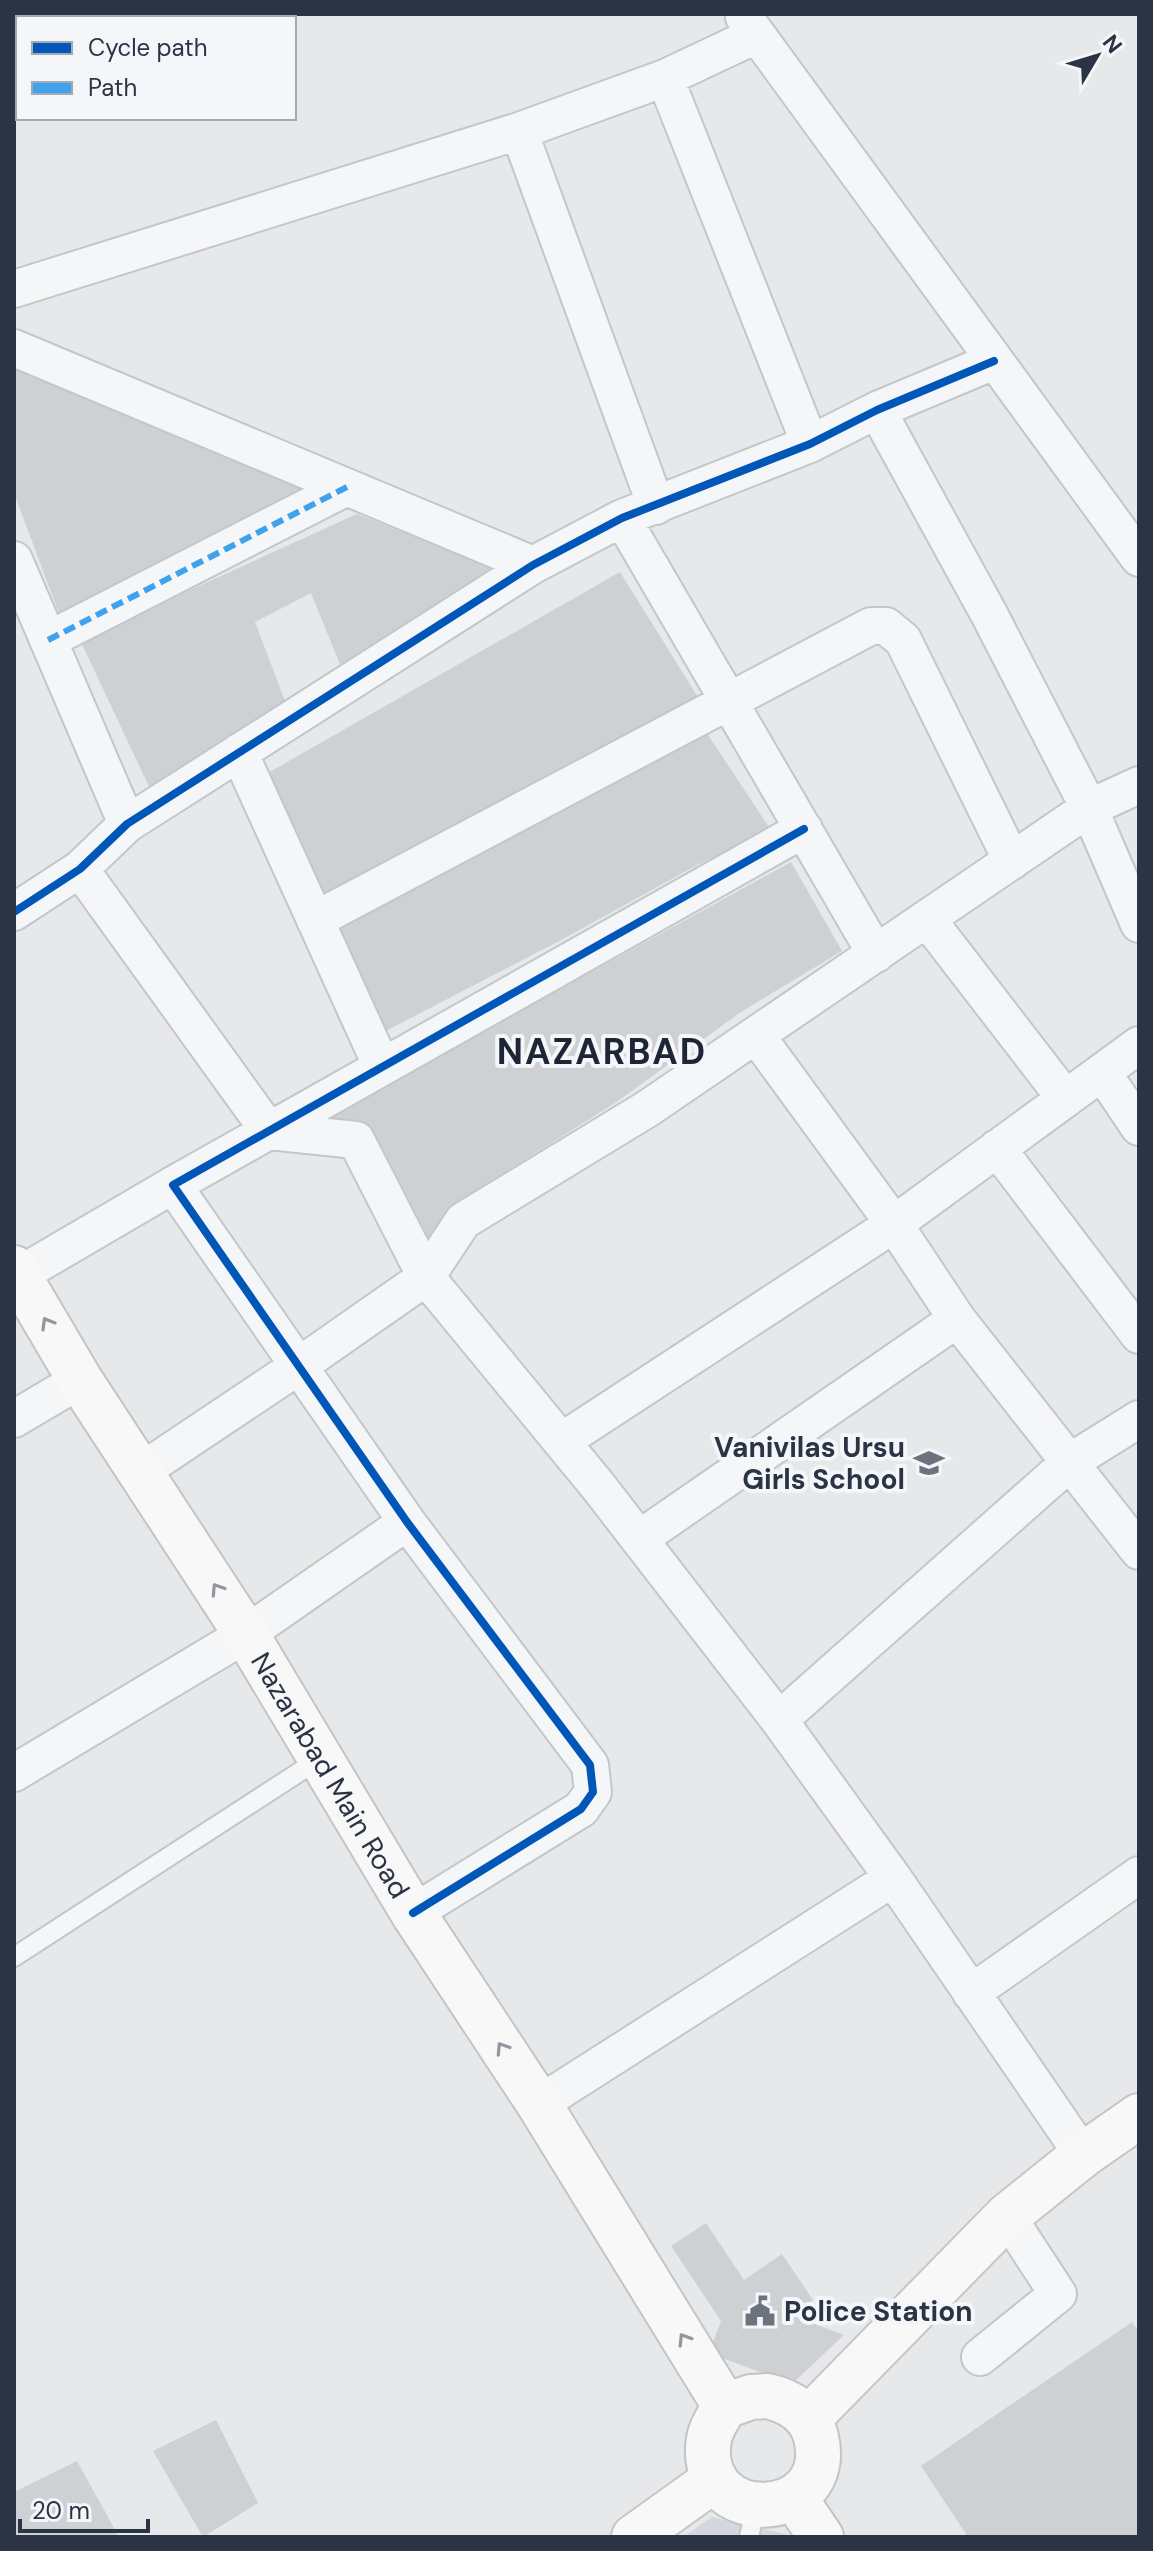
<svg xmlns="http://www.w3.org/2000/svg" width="1153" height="2551" viewBox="0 0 1153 2551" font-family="'DM Sans',sans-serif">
<rect width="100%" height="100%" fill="#e6e8ea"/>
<!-- built -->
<path fill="#d4d7dd" d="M712,2517l81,19 1,1h-111z"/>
<!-- building -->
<path fill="#ced0d3" d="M14,364l299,124 -249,139 -50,-134z
M357,514l146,58 -160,100 -32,-79 -56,29 33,87 -136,84 -72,-153z
M620,572l81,130 -380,200 -55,-128z
M706,732l65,98 -74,35 -134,74 -183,95 -45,-105z
M791,862l51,89 -101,61 -126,91 -165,104 -23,42 -57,-120 -44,-11z
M706,2223l38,57 38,-26 31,46 -22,15 53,20 -52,49 -83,-31 12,-32 -50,-75z
M1132,2322l7,10v205h-171l-47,-71z
M216,2420l42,83 -55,34 -50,-86z
M77,2461l42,76h-105v-45z"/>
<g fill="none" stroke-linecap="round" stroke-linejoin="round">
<!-- service casing -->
<g stroke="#c4c6c8" stroke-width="22">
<path id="service" d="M14,1957l307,-199
M749,2537l7,-31"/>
</g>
<!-- minor casing -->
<g stroke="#c4c6c8" stroke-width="40">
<path id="minor" d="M65,14l1,4
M744,17l395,541
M665,78l145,366
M519,131l137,375
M14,289l505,-158 146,-53 91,-43
M14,348l519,217
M877,410l112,204 100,194 50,116
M622,518l254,436
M14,560l113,264
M48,640l299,-153
M239,752l143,315
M80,869l189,262 87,9 70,137 172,209 181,234 114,158 190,277
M14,912l66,-43 47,-45 406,-259 89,-47 188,-74 67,-34 117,-49
M927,919l138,179
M315,920l556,-294h15l17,14 109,221
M756,1035l138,189 63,95 182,232
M1102,1072l37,55
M997,1148l142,187
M19,1275l154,-90
M14,1419l66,-39
M562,1441l332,-217 245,-179
M140,1472l160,-107 126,-88 37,-56 184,-112 442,-301 50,-23
M639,1539l318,-220
M779,1720l291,-258 69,-43
M14,1773l232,-139 161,-112
M413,1913l168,-104 12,-17 -3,-27 -183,-243 -234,-337 631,-356
M971,1993l168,-118
M539,2104l354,-226
M980,2357l78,-63 -51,-78"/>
</g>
<!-- tertiary casing -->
<g stroke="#c4c6c8" stroke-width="48">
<path id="tertiary" d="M129,18l8,-4
M14,72l4,-2"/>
</g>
<!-- secondary casing -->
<g stroke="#c4c6c8" stroke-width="48">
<path id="secondary" d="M808,2419l199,-203 76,-61 56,-39
M634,2537l81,-58"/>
</g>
<!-- primary casing -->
<g stroke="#c2c5c8" stroke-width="48">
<g id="primary">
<path id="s1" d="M14,1268l66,112 166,254 167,279 126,191 186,302"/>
<path d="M767,2396c23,5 43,17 49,41 21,88 -122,92 -107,2 2,-11 10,-23 16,-33l26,-9z"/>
<path d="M794,2497l27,40"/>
</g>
</g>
<!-- service -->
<use href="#service" stroke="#f5f6f7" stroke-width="18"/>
<!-- minor -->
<use href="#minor" stroke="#f5f6f7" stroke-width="36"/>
<!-- tertiary -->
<use href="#tertiary" stroke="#f5f6f7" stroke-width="44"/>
<!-- secondary -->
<use href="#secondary" stroke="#f8f8f8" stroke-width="44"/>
<!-- primary -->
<use href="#primary" stroke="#f8f8f8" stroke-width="44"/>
<!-- quiet -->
<path stroke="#3ea3ec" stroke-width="6" stroke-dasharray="12 6" stroke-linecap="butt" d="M48,640l299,-153"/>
<!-- cycleway casing -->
<g stroke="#f4f6f9" stroke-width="13">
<path id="cycleway" d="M14,912l66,-43 47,-45 406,-259 89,-47 188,-74 67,-34 117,-49
M413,1913l168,-104 12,-17 -3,-27 -183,-243 -234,-337 631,-356"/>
</g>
<!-- cycleway -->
<use href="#cycleway" stroke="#0057b8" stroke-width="8"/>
</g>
<!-- one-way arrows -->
<defs><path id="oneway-chevron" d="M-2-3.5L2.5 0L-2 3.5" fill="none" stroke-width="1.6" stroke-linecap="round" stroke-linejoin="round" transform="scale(2)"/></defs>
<g stroke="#92969e">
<use href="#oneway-chevron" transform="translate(47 1323) rotate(-120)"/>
<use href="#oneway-chevron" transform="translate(217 1589) rotate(-123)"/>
<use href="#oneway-chevron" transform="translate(502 2048) rotate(-123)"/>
<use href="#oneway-chevron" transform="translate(684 2339) rotate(-122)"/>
</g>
<!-- icons -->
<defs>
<g id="school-bare" transform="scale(2.4)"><path d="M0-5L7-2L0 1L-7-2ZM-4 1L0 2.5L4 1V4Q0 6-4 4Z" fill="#6c737f" stroke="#f4f6f9" stroke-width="2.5" paint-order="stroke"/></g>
<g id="civic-bare" transform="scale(2.4)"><path d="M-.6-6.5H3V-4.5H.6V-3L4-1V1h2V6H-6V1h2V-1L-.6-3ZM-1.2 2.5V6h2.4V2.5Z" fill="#6c737f" stroke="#f4f6f9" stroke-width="2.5" paint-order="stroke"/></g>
</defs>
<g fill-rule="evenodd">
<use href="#school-bare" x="929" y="1463"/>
<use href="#civic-bare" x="760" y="2311"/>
</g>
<g text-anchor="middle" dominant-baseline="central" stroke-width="8" stroke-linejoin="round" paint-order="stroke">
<!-- poi labels -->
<g font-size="28" font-weight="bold" fill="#2b3445" stroke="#f4f6f9" text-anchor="end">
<text x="905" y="1447">Vanivilas Ursu<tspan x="905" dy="32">Girls School</tspan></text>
<text x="784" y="2311" text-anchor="start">Police Station</text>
</g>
<!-- street labels -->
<g font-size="28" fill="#2b3445" stroke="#f4f6f9">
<text stroke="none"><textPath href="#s1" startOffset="598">Nazarabad Main Road</textPath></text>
</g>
<!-- district labels -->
<g font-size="36" font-weight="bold" letter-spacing="2" fill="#1d2536" stroke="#f4f6f9">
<text x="602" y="1051">NAZARBAD</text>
</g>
</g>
<!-- border -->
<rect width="1153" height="2551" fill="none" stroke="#2b3445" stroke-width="32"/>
<!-- legend -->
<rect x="16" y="16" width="280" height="104" fill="#f4f6f9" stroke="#a4a8b1" stroke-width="2"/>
<rect x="32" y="42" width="40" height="12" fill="#0057b8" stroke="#a4a8b1" stroke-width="2"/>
<text x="88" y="56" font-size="24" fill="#2b3445">Cycle path</text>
<rect x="32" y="82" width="40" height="12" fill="#3ea3ec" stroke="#a4a8b1" stroke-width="2"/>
<text x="88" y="96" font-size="24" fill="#2b3445">Path</text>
<!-- north arrow -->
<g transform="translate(1097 56) rotate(52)" stroke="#f4f6f9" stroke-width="6" paint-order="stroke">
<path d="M0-6L14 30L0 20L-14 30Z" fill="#2b3445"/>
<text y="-12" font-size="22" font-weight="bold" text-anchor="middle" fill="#2b3445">N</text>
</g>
<!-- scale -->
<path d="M20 2519v12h128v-12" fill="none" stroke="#2b3445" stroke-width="4"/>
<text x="32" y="2519" font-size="24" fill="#2b3445" stroke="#f4f6f9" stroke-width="6" paint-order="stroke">20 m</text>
</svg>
